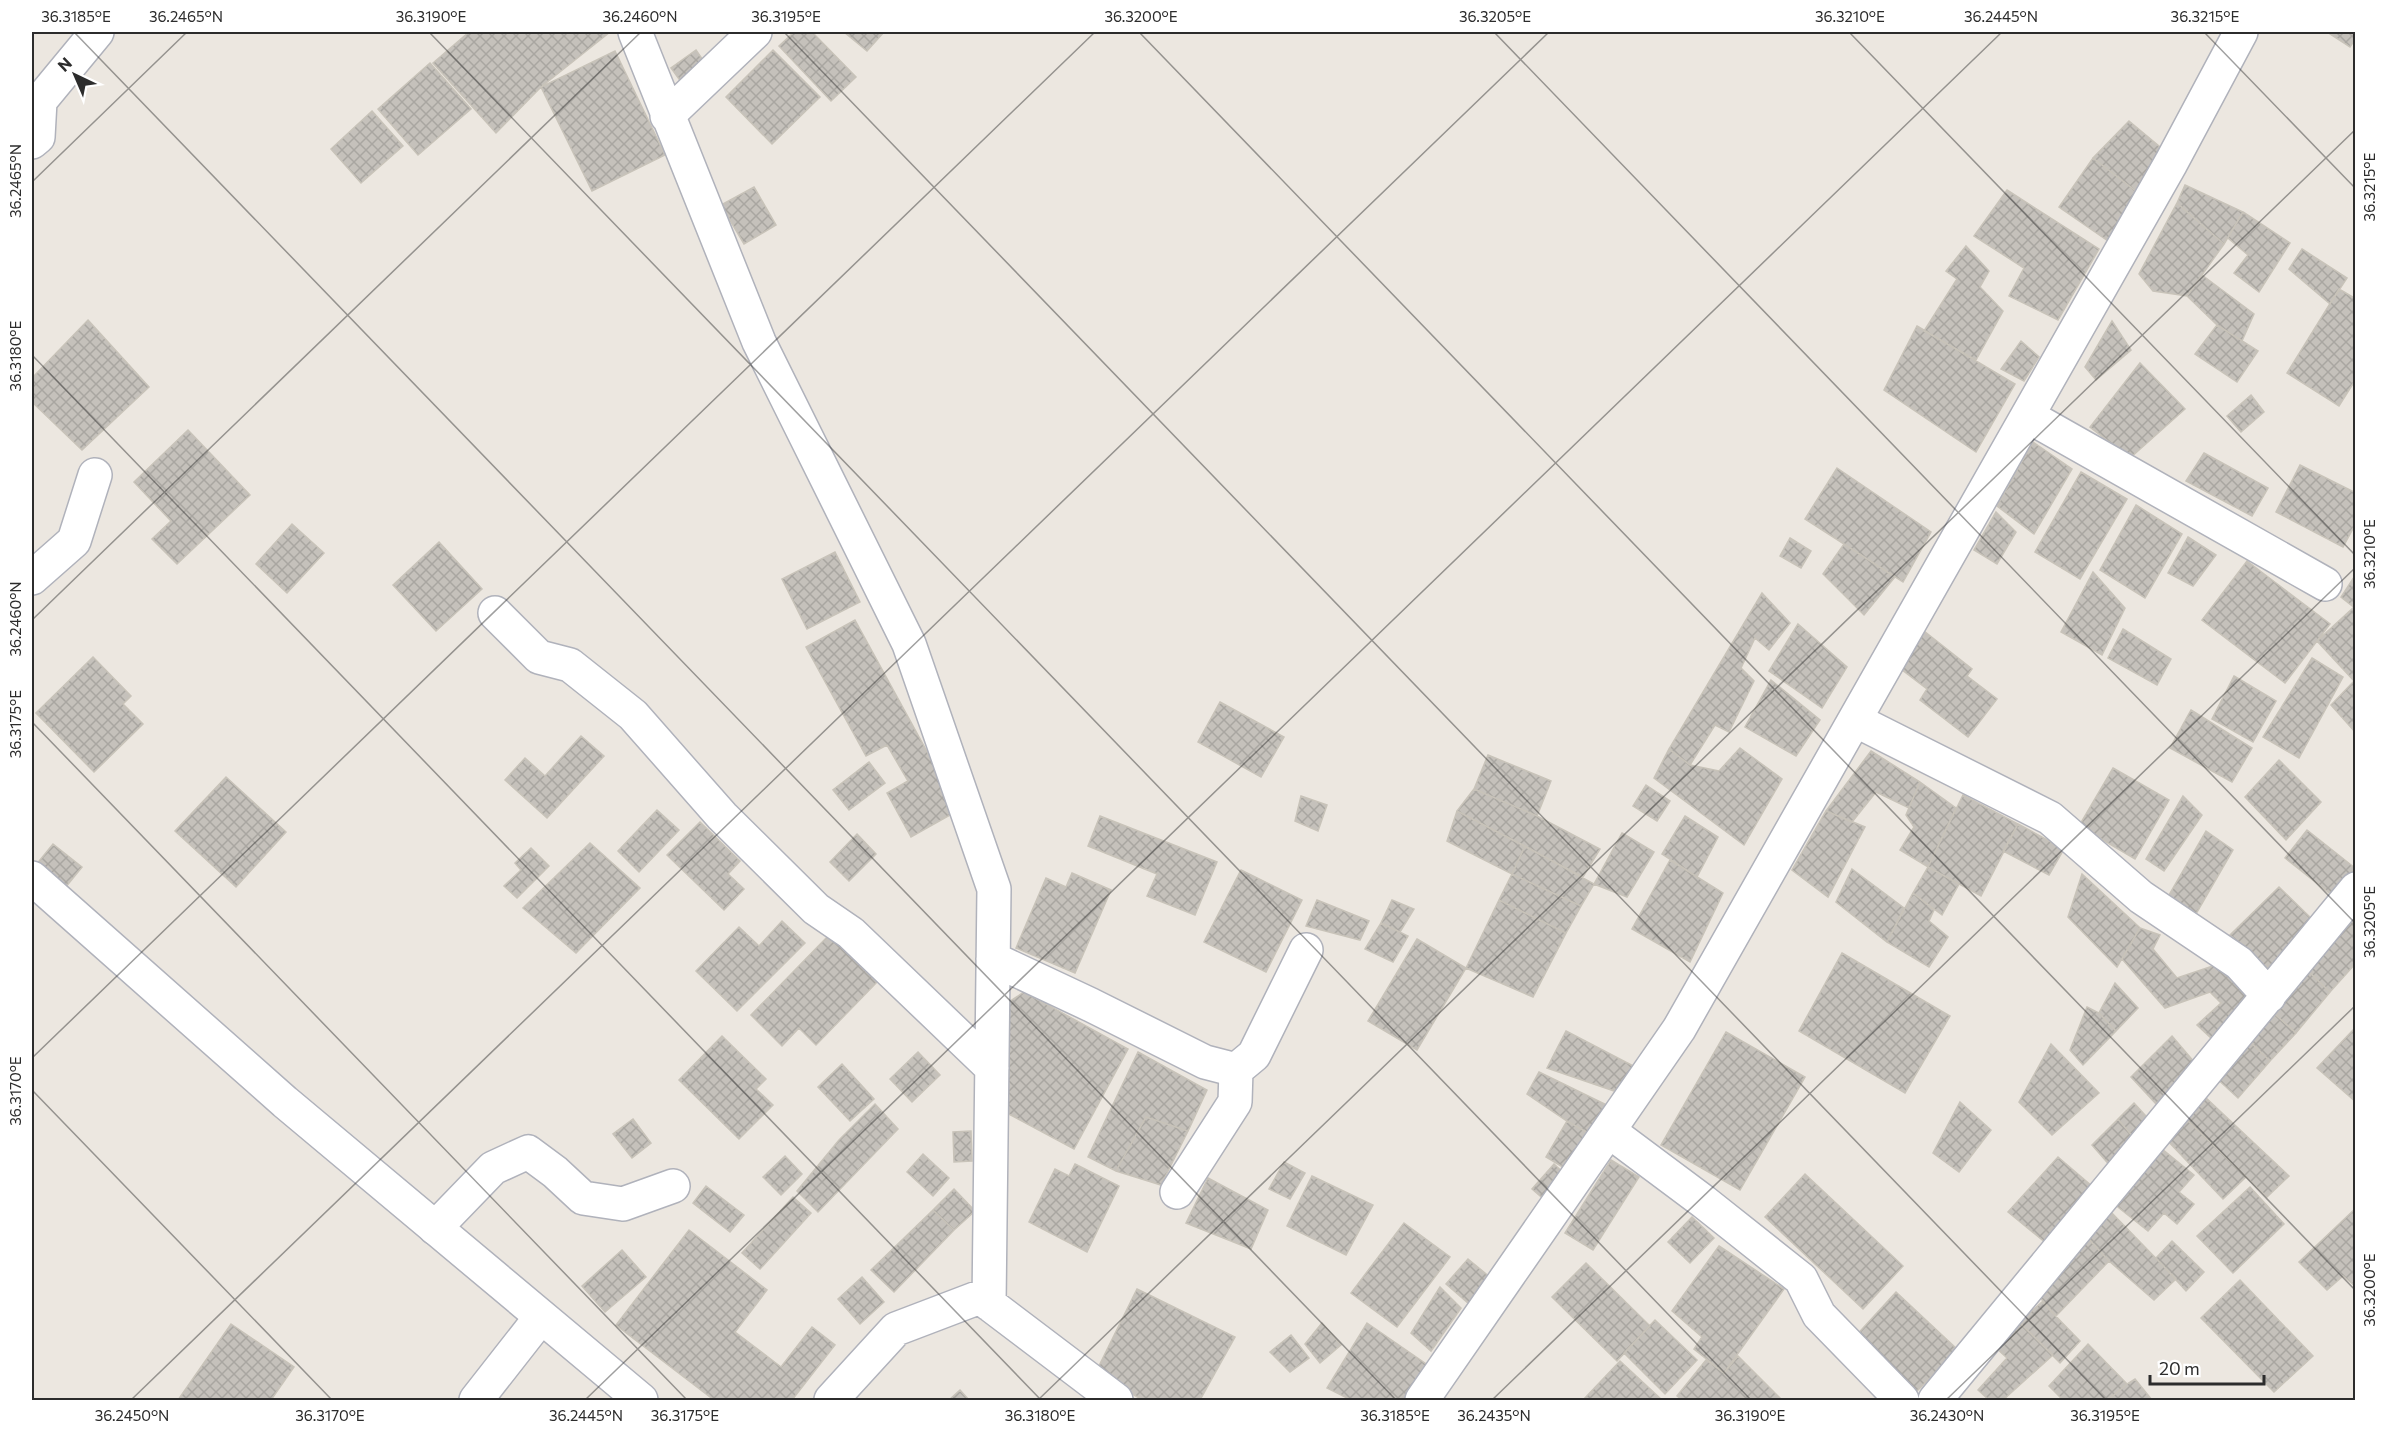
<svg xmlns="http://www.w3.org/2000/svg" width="2387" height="1432" viewBox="0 0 2387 1432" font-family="Commissioner,sans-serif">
<defs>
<pattern id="building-cross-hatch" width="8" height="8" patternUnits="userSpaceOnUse" patternTransform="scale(1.5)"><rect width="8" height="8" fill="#c5c1bb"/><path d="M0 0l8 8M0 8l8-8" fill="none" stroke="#a9a6a1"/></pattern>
</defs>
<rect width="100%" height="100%" fill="#ece7e0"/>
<!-- building -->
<path fill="url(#building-cross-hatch)" stroke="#c8c3b9" stroke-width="1.5" d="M469,32h141l-69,55 -45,46 -63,-70z
M794,32h18l44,45 -25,24 -52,-55z
M844,32h40l-17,19z
M2327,32h29v6l-6,9z
M696,50l13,19 -25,17 -13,-18z
M773,50l47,47 -48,47 -46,-47z
M615,51l50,104 -73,36 -51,-104z
M430,63l41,46 -53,46 -40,-46z
M372,111l31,35 -42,37 -30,-34z
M2129,121l37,31 -29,40 -44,-34z
M2093,158l44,34 -29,49 -49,-34z
M2185,185l58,27 -19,32 -47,-41z
M754,187l22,38 -32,19 -23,-39z
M2007,190l92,59 -41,71 -49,-24 15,-28 -50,-32z
M2177,203l47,41 -37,52 -34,-5 -14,-17z
M2243,212l47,31 -31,49 -25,-19 14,-18 -20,-17z
M1966,246l23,25 -9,16 23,24 -27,49 -52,-29 33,-52 -11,-8z
M2302,249l45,29 -17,26 -41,-35z
M2202,275l52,39 -12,27 -25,-16 -30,-29z
M2339,289l17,10v80l-17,27 -52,-33z
M88,320l61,67 -67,63 -50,-48v-24z
M2112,321l19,29 -35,30 -11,-13z
M2217,325l41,26 -21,31 -42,-28z
M1917,326l98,58 -39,68 -92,-62z
M2021,341l18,16 -15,24 -23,-12z
M2140,363l45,46 -55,49 -40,-31z
M2251,395l13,17 -23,20 -14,-16z
M188,430l62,65 -73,69 -25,-25 19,-18 -37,-39z
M2033,442l39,27 -38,65 -37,-28z
M2204,453l64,35 -16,28 -66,-35z
M2300,465l56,28v30l-13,24 -67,-35z
M1837,468l94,64 -28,50 -98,-63z
M2081,472l46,27 -47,80 -45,-27z
M2136,505l46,29 -37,64 -45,-28z
M1996,512l20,20 -19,32 -23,-14z
M292,524l32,29 -37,40 -31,-29z
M2188,537l28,18 -23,31 -25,-13z
M1790,538l21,13 -10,17 -21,-12z
M439,542l43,47 -46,42 -43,-46z
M1844,544l51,33 -31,38 -41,-41z
M835,552l25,50 -53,27 -25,-50z
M2247,561l83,63 -45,59 -83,-63z
M2093,572l32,36 -23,47 -41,-23z
M2356,574v35l-15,-12z
M1762,593l28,30 -21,27 -14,-12 -14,30 13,13 -25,51 -14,-7 -25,40 -21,-16z
M2354,607l2,2v74l-39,-42z
M855,620l104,190 -48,27 -24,-44 21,-12 -21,-36 -21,11 -60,-109z
M1798,624l49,43 -25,41 -53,-37z
M2123,629l48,30 -14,26 -49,-27z
M1924,631l48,38 -5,7 30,23 -29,38 -48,-37 7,-11 -30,-23z
M93,657l38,39 -8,8 20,20 -49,48 -58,-59z
M2312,658l31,19 -44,81 -36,-21z
M2234,676l42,25 -23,41 -41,-23z
M1771,680l49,40 -24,36 -51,-29z
M2354,681l2,2v50l-25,-28z
M1220,702l64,35 -23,40 -63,-35z
M2191,710l61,38 -20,34 -62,-34z
M581,736l23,20 -57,62 -42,-38 20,-22 20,18z
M1740,748l42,31 -38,66 -90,-67 15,-29 21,16 29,6z
M1871,751l49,31 -11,26 -33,-16 -24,30 -26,-11z
M1488,755l63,26 -14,35 -63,-27z
M2279,760l42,42 -35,38 -41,-43z
M869,762l16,21 -36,27 -16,-20z
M2113,768l56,32 -34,59 -56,-33z
M226,777l60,55 -50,55 -61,-56z
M1920,782l36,26 -28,59 -28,-17 14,-23 -8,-12z
M1646,785l24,16 -13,20 -24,-15z
M1474,789l63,27 63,33 -17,28 -126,-66z
M1963,795l55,29 -37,72 -53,-29z
M1301,796l26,9 -9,26 -23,-10z
M2183,796l19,19 -38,56 -18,-12z
M657,810l22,20 -40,42 -21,-21z
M1457,811l68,35 -13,28 -65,-33z
M1826,811l39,16 -37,70 -36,-27z
M1100,816l117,46 -22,53 -48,-19 10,-22 -69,-28z
M1685,816l33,21 -21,40 -35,-23z
M700,822l40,39 -12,13 16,15 -20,21 -57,-55z
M2018,824l46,25 -15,26 -46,-24z
M2307,830l48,38 -22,28 -48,-38z
M2206,831l27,19 -37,64 -27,-19z
M1622,833l32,19 -27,45 -33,-13z
M857,834l19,20 -27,27 -19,-19z
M590,843l50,45 -64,65 -53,-45z
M53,844l29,23 -17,21 -29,-23z
M1525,846l69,38 -13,22 -69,-32z
M531,848l18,18 -32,32 -13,-12 17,-16 -6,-7z
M1670,860l53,33 -33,69 -58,-33z
M1928,867l31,17 -17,31 -29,-22z
M1852,869l52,39 -17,34 -51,-40z
M1241,870l61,30 -36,72 -62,-30z
M1072,873l39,17 -36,83 -59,-25 30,-70 20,9z
M1512,874l69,32 -15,27 -67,-33z
M2082,874l58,54 -23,39 -49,-50z
M2279,887l37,36 -44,50 -42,-38z
M1913,893l21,17 -5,11 19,16 -19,30 -42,-25z
M1317,900l52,21 -9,19 -54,-14z
M1392,900l22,9 -14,23 -19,-9z
M1499,900l67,33 -33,64 -67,-29z
M2351,919l5,4v40l-26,29 -24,-23z
M782,921l23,22 -68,68 -41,-40 43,-44 20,19z
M1381,923l27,13 -15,26 -28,-13z
M2140,928l20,7 -7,14 24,29 45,-15 28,36 -37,41 -16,-15 24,-22 -11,-11 -45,16 -43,-49z
M829,935l48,47 -61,63 -17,-17 -17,18 -31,-31z
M1417,939l49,29 -49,82 -49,-29z
M1842,953l108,63 -45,77 -106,-62z
M2306,969l24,23 -34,41 -27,-24z
M2115,983l23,25 -22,23 -17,-18z
M1024,992l104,57 -54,100 -69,-37 1,-108z
M2087,1007l12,6 17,18 -33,34 -13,-15z
M2269,1009l27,24 -26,28 -25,-24z
M2356,1027v75l-39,-34z
M1566,1031l77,40 -17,24 -79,-27z
M1726,1032l79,45 -65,113 -79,-45z
M722,1036l44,43 -10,10 17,16 -34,34 -60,-59z
M2172,1036l23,27 -39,41 -25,-27z
M2245,1037l25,24 -32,37 -25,-23z
M2051,1044l48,49 -47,42 -33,-33z
M918,1052l22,23 -28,27 -22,-23z
M1138,1052l69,38 -19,41 -42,-14 -30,54 -28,-14z
M842,1064l32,35 -24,22 -32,-34z
M1539,1072l72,35 -14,31 -30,-17 -40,-27z
M2204,1096l85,80 -22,21 -83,-80z
M1960,1102l31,28 -32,42 -26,-19z
M2134,1103l21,23 -17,17 -20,-24z
M875,1104l23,25 -80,83 -21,-21 42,-51z
M1146,1117l42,14 -27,54 -45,-14z
M2184,1117l62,60 -23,22 -59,-62z
M633,1119l18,24 -19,15 -19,-24z
M2118,1119l20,24 -26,25 -20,-23z
M1567,1121l30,17 -21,37 -30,-18z
M971,1131l1,30 -18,1 -1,-30z
M2156,1144l38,31 -15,17 15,12 -17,20 -13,-11 -16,18 -39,-31z
M923,1154l26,24 -16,18 -26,-24z
M785,1156l17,18 -21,21 -18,-18z
M2058,1157l41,35 -47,56 -44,-36z
M1611,1160l28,17 -46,73 -28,-17z
M1284,1162l21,11 -15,26 -21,-10z
M1075,1164l44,22 -32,66 -58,-30 26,-53 14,7z
M1554,1164l15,14 -22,24 -15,-13z
M1805,1174l98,92 -40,43 -98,-92z
M1312,1176l61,29 -27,50 -59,-29z
M1208,1178l60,32 -17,39 -65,-26z
M706,1186l38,29 -14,17 -37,-29z
M2250,1187l34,37 -51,49 -36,-37z
M954,1189l21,22 -21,19 -21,-20z
M793,1197l18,16 -51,56 -18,-16z
M2356,1208v79l-13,-11 -16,14 -28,-28z
M2108,1209l68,70 -22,21 -45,-39 -24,-26z
M933,1210l21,20 -60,62 -23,-22z
M1692,1217l22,21 -24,25 -22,-21z
M1404,1223l46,34 -53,70 -46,-34z
M689,1230l78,60 -32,42 46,35 31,-40 23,18 -43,55h-78l-98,-75z
M2085,1235l24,26 -53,55 -20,-23z
M2172,1241l32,31 -18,19 -30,-33z
M1719,1246l65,43 -60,84 -30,-24 8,-12 -30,-26z
M622,1250l24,27 -41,35 -23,-26z
M1468,1259l23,19 -22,26 -23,-20z
M1586,1263l64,63 -33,35 -65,-64z
M862,1277l22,25 -24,22 -22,-25z
M2240,1280l73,76 -39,36 -73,-74z
M1440,1287l21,21 -30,43 -20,-18z
M1137,1289l98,48 -35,63h-57l-48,-26z
M1896,1292l62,58 -45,45 -60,-56z
M2042,1302l38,39 -20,22 -41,-41z
M1655,1320l42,40 -32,34 -41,-41z
M2019,1322l34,33 -50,45h-14l-11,-10 29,-32 -13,-12z
M1322,1323l19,22 -21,18 -15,-19z
M1367,1323l62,43 -24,34h-54l-24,-12z
M231,1324l63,43 -23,33h-93z
M1291,1335l18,23 -19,14 -20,-20z
M2088,1344l39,40 -19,16h-45l-14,-14z
M1738,1356l44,44h-100l-5,-4 29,-36 18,13z
M1620,1361l42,39h-79z
M2135,1379l17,21h-44l19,-16z
M960,1390l9,10h-20z"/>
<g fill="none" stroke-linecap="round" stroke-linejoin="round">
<!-- street casing -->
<g stroke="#b0b2bb" stroke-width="36">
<path id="street" d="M635,32l124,310 150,302 85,245 -5,415
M667,116l88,-84
M32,142l6,-5 2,-36 57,-69
M2028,416l297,168
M32,578l42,-37 21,-66
M495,613l44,44 31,8 63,50 89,101 94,93 35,24 141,135
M1855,720l195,98 91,79 98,66 30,33
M993,959l98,46 114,57 31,8 18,-15 52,-105
M1609,1131l95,71 97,77 18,36 83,85
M1177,1192l58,-90 1,-32
M435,1228l58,-60 35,-16 27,20 28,26 40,6 50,-18
M476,1400l65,-83
M831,1400l65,-71 84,-32 136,103
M1422,1400l257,-371 492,-866 70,-131
M1935,1400l421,-511"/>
</g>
<!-- secondary casing -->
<g stroke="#b0b2bb" stroke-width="36">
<path id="secondary" d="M32,878l253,224 356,298"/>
</g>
<!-- street -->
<use href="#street" stroke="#fff" stroke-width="33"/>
<!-- secondary -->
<use href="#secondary" stroke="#fff" stroke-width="33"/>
</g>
<!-- ticks -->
<path fill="none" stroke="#2c2c2c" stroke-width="1.5" stroke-opacity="0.45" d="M74,32l1322,1368M429,32l1322,1368M784,32l1322,1368M1139,32l1217,1259M1494,32l862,892M1849,32l507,524M2204,32l152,157M32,182l155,-150M32,355l1009,1045M32,620l609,-588M32,722l655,678M32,1058l1063,-1026M32,1090l300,310M131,1400l1418,-1368M585,1400l1417,-1368M1038,1400l1318,-1271M1492,1400l864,-833M1946,1400l410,-395"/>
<!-- border -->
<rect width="2387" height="1432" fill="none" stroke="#ffffff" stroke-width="66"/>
<!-- north arrow -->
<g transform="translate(75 75) rotate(316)" stroke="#ffffff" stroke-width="4.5" paint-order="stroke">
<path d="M0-4.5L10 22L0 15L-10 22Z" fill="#2c2c2c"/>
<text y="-9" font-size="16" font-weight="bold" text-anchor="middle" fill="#2c2c2c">N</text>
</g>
<!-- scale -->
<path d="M2150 1375v9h114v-9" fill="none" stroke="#2c2c2c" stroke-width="3"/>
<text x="2159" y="1375" font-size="18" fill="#2c2c2c" stroke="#ffffff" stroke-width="4.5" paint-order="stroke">20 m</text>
<rect x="33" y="33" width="2321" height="1366" fill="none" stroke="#2c2c2c" stroke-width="2"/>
<g font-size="15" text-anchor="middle" fill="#2c2c2c">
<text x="76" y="22">36.3185°E</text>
<text x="186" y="22">36.2465°N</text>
<text x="431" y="22">36.3190°E</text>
<text x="640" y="22">36.2460°N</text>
<text x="786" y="22">36.3195°E</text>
<text x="1141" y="22">36.3200°E</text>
<text x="1495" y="22">36.3205°E</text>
<text x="1850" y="22">36.3210°E</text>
<text x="2001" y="22">36.2445°N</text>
<text x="2205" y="22">36.3215°E</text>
<text transform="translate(16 181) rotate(-90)" y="5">36.2465°N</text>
<text transform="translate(2370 187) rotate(-90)" y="5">36.3215°E</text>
<text transform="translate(16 356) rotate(-90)" y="5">36.3180°E</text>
<text transform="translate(2370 554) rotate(-90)" y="5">36.3210°E</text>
<text transform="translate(16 619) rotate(-90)" y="5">36.2460°N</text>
<text transform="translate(16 724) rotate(-90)" y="5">36.3175°E</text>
<text transform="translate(2370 922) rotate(-90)" y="5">36.3205°E</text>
<text transform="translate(16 1091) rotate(-90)" y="5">36.3170°E</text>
<text transform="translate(2370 1290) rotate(-90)" y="5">36.3200°E</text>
<text x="132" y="1421">36.2450°N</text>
<text x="330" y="1421">36.3170°E</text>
<text x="586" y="1421">36.2445°N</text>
<text x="685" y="1421">36.3175°E</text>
<text x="1040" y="1421">36.3180°E</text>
<text x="1395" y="1421">36.3185°E</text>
<text x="1494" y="1421">36.2435°N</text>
<text x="1750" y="1421">36.3190°E</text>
<text x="1947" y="1421">36.2430°N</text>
<text x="2105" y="1421">36.3195°E</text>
</g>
</svg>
